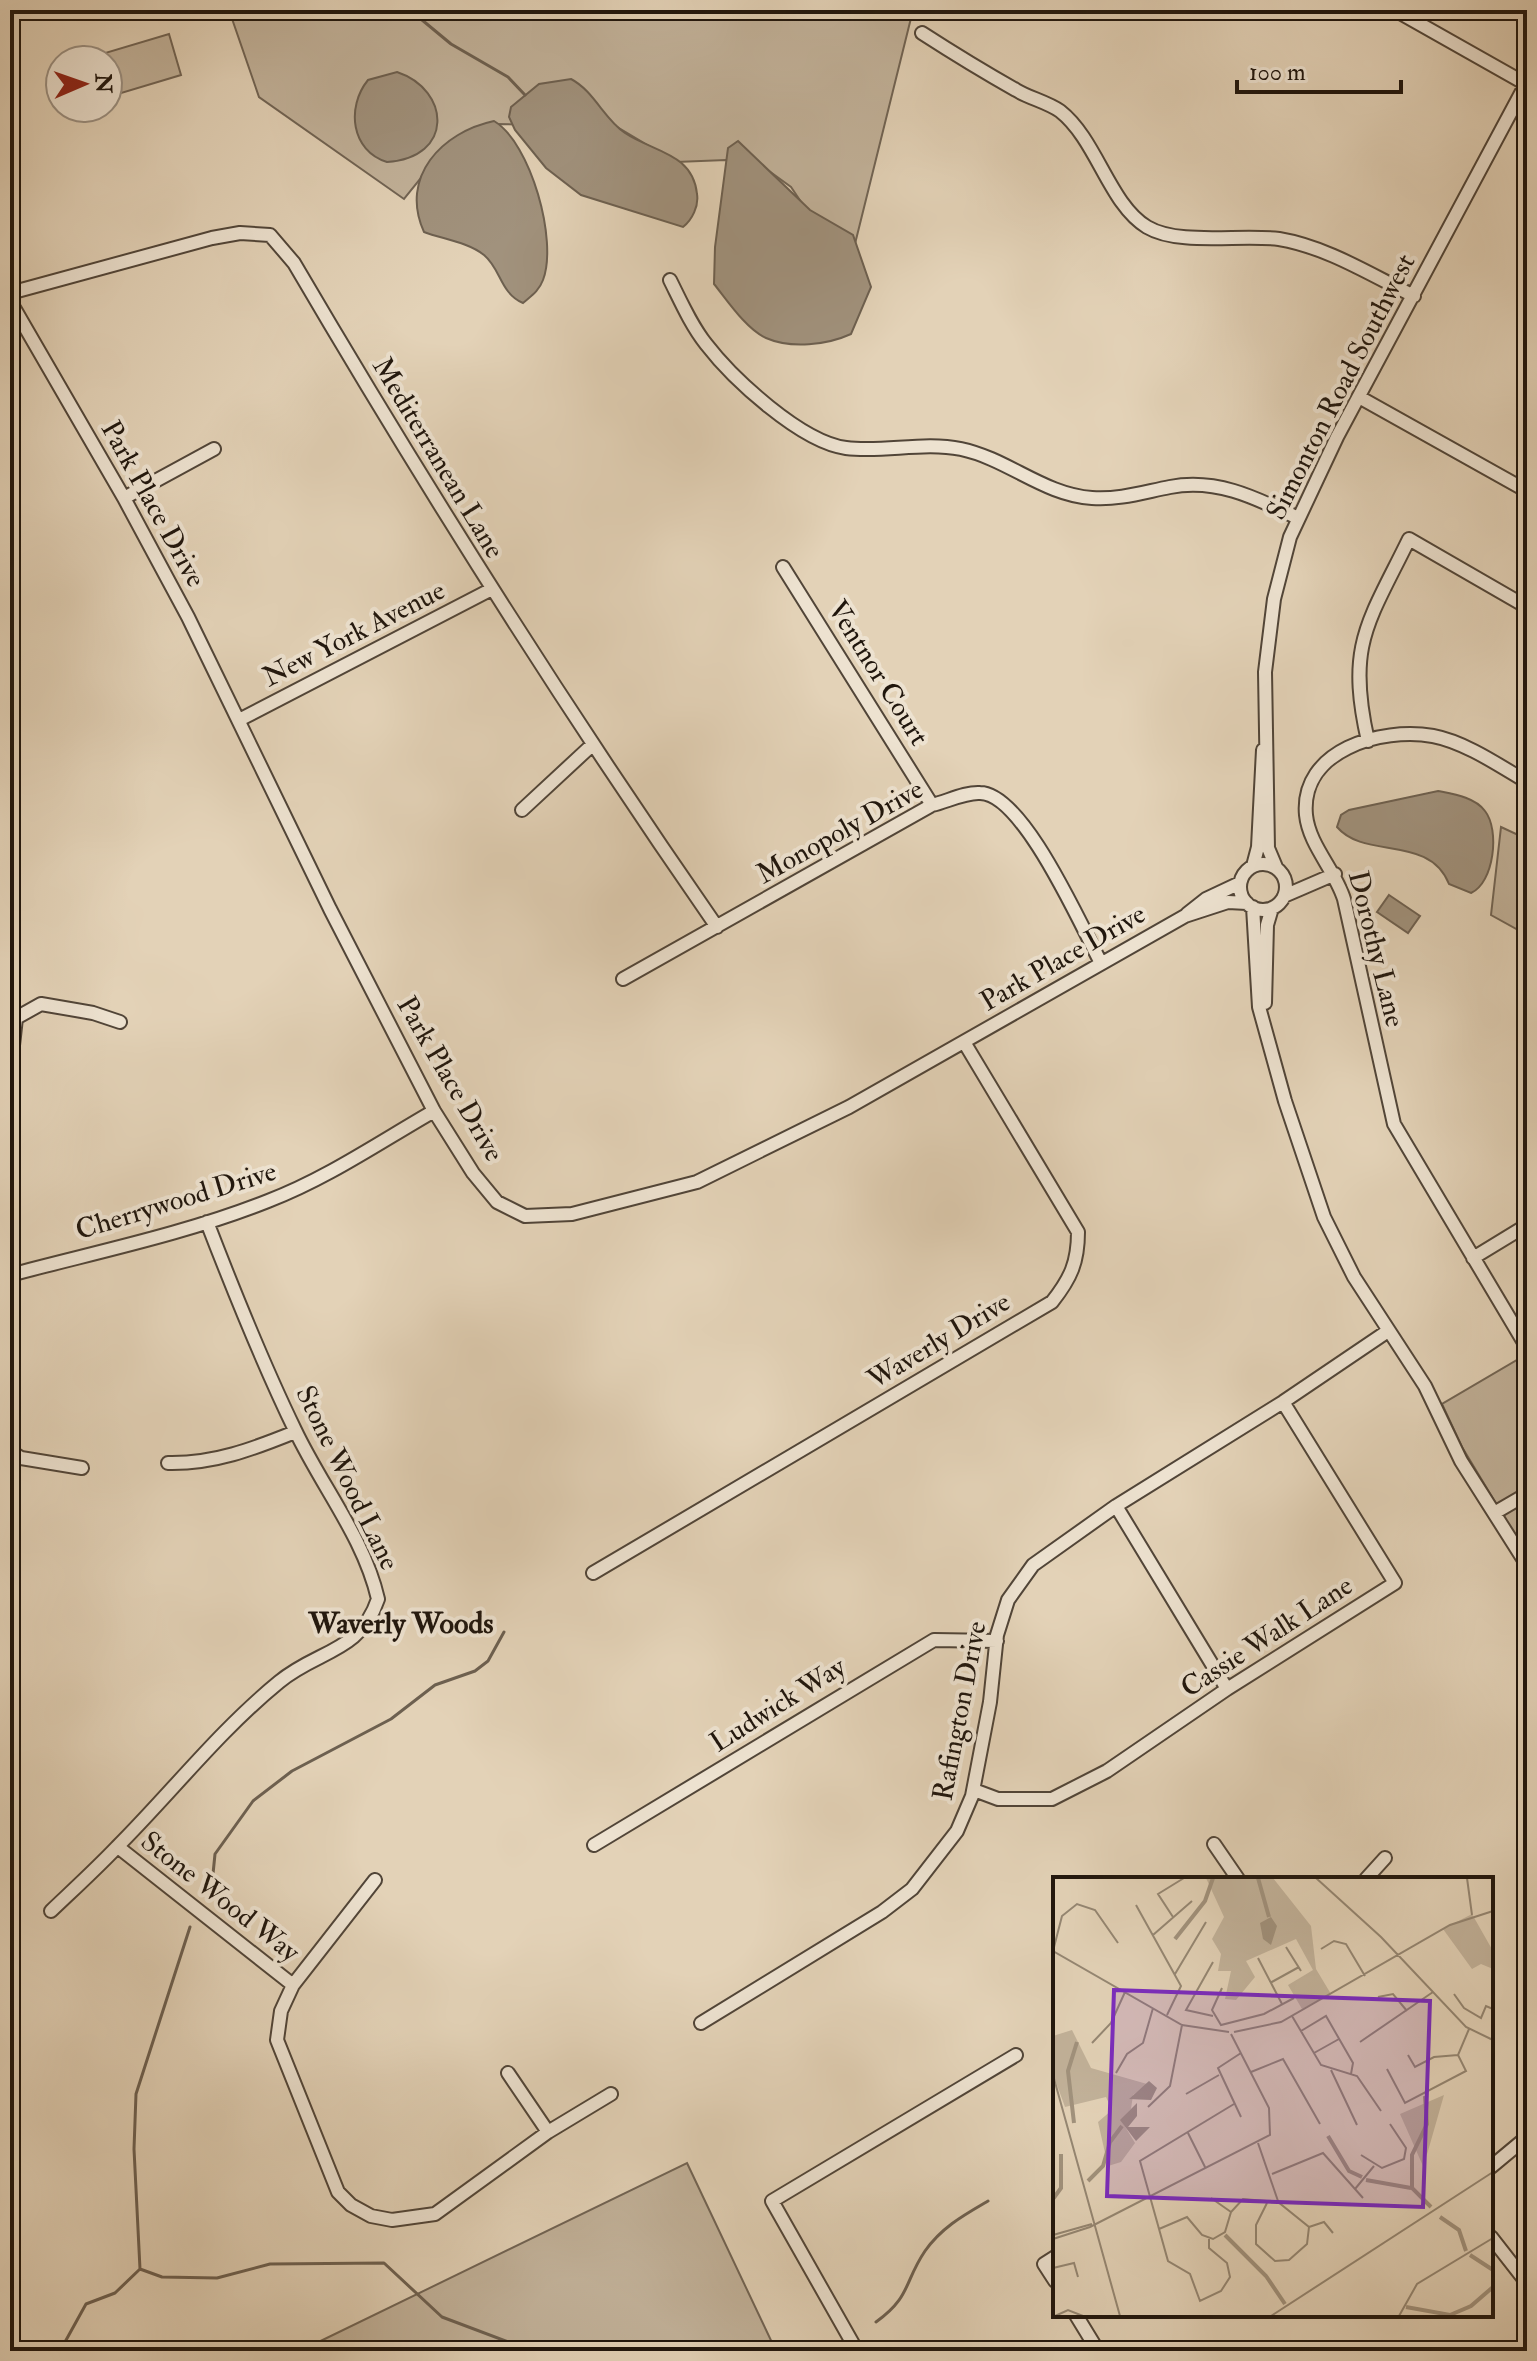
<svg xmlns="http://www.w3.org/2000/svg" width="1537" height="2361" viewBox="0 0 1537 2361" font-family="'IM FELL Double Pica',serif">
<rect width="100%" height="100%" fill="#e3d2b7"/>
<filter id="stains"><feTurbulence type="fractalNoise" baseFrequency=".0025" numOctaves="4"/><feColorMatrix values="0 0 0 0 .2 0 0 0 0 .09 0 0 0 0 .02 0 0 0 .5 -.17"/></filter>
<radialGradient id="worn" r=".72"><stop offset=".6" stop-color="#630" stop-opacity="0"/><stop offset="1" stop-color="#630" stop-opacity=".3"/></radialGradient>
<!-- green -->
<path fill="#c2b29a" stroke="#716454" stroke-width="2" d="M229,10h405l8,8 16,-8h255l-65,262 -57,-85 -29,-21 -36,-6 -50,2 -59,-35 -122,-3 -50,24 -41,51 -145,-102z
M169,34l12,41 -73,22v-37h-11l-2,-4z
M1501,827l26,12v96l-36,-20z
M1527,1354v201l-65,-108 -20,-43z
M687,2163l89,188 -474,-1z"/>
<!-- water -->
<path fill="#a1927d" stroke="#6d6050" stroke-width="2" d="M397,72c54,18 57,86 -10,90 -36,-11 -41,-55 -19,-82z
M571,79c23,12 33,40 54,54 28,19 68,20 72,61 2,12 -5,26 -14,33l-102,-32 -35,-27 -31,-38 -6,-13 2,-10 28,-23z
M494,121c37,22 64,120 49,159 -4,11 -12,16 -20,23 -23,-10 -22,-34 -39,-48 -16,-13 -42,-16 -60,-23 -25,-55 18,-100 70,-111z
M738,141l72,69 43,25 18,52 -20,47c-24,11 -60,15 -85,4 -20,-9 -39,-38 -52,-54l1,-37 13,-99z
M1438,791c15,3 37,6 47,20 15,19 9,72 -14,82l-22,-9c-20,-50 -84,-24 -112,-57l4,-12 8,-5z
M1389,895l31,21 -12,17 -31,-21z"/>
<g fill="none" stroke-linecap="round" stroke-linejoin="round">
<!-- stream -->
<path stroke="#6d6050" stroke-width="3" d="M410,10l41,34 57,33 17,18
M211,1894l4,-40 38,-53 39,-30 99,-52 44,-34 40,-14 13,-10 16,-29
M140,2269l-6,-120 2,-55 54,-167
M876,2322c35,-25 28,-40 49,-71 17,-24 39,-36 63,-50
M60,2351l26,-47 29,-11 25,-24 22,8 55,1 53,-14 114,-1 58,54 90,34
M820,2351l18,-8"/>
<!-- minor casing -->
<g stroke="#514538" stroke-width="16">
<path id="minor" d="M1395,10l131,74
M922,33c31,20 62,39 94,57 13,8 31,12 44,21 37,29 49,93 87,116 32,19 93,7 132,12 48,8 92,36 135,57
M670,280c11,22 21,45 36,64 27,35 95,98 140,104 38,5 77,-7 115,1 47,10 83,46 131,49 27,2 52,-6 78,-11 47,-9 86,11 128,31
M10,293l202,-55 28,-5 30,2 24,28c133,227 273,448 423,664
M10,301l114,197 64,119 142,292 104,202 39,62 24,29 28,14 47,-2 125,-32 152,-75 336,-191 43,-14 19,1
M1359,397l168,94
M124,498l90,-49
M783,567l149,238
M239,720l251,-130
M1368,741c-22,-96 0,-118 41,-202l118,68
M10,777l2,-1
M522,810l69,-64
M1240 887a23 23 0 1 1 46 0a23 23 0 1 1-46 0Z
M1253,866l5,-19 5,-97
M1276,867l-8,-19 -3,-176 9,-73 16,-62 47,-100 190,-355
M1284,896l51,-22
M1253,907l6,100 26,94 39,116 30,60 71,109 36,75 66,104
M1187,914l19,-15 34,-16
M623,979l309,-174c14,-3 33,-13 48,-12 43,0 101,133 121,170
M1265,1003l2,-78 5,-17
M10,1010l6,8 -6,55
M16,1018l25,-14 52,9 27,9
M1473,1258l54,-33
M10,1275c86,-23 175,-41 258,-74 58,-22 112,-59 166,-90
M1526,1346l-132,-222 -50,-225c-9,-29 -35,-54 -38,-84 -6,-65 75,-88 127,-79 32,6 67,30 94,46
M10,1451l11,7 61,10
M168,1463c46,1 85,-14 127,-31
M1116,1506l111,183
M1496,1512l31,-18
M593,1573l459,-271c19,-24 26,-40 26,-70l-114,-190
M974,1790l24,9h54l55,-28 120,-82 168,-106 -112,-181
M1214,1844l24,35
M594,1845l340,-205 63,1
M118,1847l175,138
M1366,1879l19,-21
M375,1880l-82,105 -12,26 -4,29 61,152 13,13 20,11 21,4 43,-6 113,-82 63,-38
M51,1911c22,-21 45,-42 66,-64 54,-54 102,-116 162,-165 38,-32 81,-29 99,-83 -14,-61 -56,-112 -83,-169 -33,-68 -61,-138 -88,-208
M701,2023l181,-111 30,-23 45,-58 15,-35 18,-94 7,-67 11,-35 25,-35 83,-59 167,-104 105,-71
M508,2073l40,59
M1491,2167l36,-30
M1491,2237l36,46
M1055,2257l-11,7 11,17
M1076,2315l22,36
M857,2351l-85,-150 244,-146"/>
</g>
<!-- minor -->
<use href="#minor" stroke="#ede2d0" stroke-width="12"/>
</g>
<g text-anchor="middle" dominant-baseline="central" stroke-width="8" stroke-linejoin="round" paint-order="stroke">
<!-- street labels -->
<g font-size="28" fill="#20160d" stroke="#ede2d0">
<text transform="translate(1341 387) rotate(-63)">Simonton Road Southwest</text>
<text transform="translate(438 458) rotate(59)">Mediterranean Lane</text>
<text transform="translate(153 504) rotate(61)">Park Place Drive</text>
<text transform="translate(354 634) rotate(-27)">New York Avenue</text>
<text transform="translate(878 673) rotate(58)">Ventnor Court</text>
<text transform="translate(840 832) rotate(-29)">Monopoly Drive</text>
<text transform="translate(1376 949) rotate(76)">Dorothy Lane</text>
<text transform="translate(1063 958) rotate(-30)">Park Place Drive</text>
<text transform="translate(450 1079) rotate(60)">Park Place Drive</text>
<text transform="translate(176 1201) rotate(-17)">Cherrywood Drive</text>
<text transform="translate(939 1341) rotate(-31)">Waverly Drive</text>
<text transform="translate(347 1478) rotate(64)">Stone Wood Lane</text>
<text transform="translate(1267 1637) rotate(-33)">Cassie Walk Lane</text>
<text transform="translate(778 1705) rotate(-32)">Ludwick Way</text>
<text transform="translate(960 1711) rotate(-79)">Rafington Drive</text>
<text transform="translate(220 1897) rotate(38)">Stone Wood Way</text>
</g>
<!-- neighbourhood labels -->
<g font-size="30" font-weight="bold" fill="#20160d" stroke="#ede2d0">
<text x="401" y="1623">Waverly Woods</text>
</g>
</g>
<!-- overview -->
<g transform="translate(1053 1877)">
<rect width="440" height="440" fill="#e3d2b7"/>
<path d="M153,1h67l38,48 5,43 15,25 -29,15 -14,-24 25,-15 -17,-31 -50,22 9,16 -19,23 -11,-1 6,-28h-13l3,-17 -9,-15 12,-22zM419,37l21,37v18l-12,-5 -9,5 -29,-40zM19,153l19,38 56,16 -14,11 -2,14 -10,11 14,23 -14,19 -13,4 -10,-44 14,-12 -6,-13 -41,10 -12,-33v-38zM391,218l-16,56 -5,15 -23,-52z" fill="#c2b29a"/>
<path d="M218,40l6,9 -6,19 -8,-6 -3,-16zM96,204l8,7 -6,12 -22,-1zM84,226v13l-9,11h22l-14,14 -16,-21z" fill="#a1927d"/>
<path fill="none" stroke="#a1927d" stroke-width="4" d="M205,1l11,39M122,62l30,-38 8,-23M372,219l2,28 -15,31v33l19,19M21,246l-6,-52 9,-29M275,259l21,35 13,6M313,303l45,8M35,304l15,-15 7,-24 12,-16M0,322l8,-11v-34M387,340l19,13 7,21M172,358l41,41 19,28M417,378l23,15M353,430l44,8 21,-9 22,-19"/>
<path fill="none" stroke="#958773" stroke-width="2" d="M263,1l65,59 85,90 27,13M414,1l5,37M83,28l45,81 -14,29M120,40l-15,-23 26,-16M100,58l39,-34M65,66l-23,-33 -18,-6 -15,12 -9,35 129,74 47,7M233,70l15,24M268,72l13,-8 12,3 19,32M205,81l24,46M122,97l31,-52M217,106l29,-16M169,111l-10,22 9,15 43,-11 30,-16M401,117l10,14 17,10 5,-12 7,3M325,120l15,-3 14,17M160,139l-27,-6 27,-48M239,139l29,49 36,11 24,35M248,154l25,-15 27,47 -2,11M181,155l47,-10 169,-97 43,-14M307,165l73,-50M39,166l19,-20 14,-31M261,176l25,-14M355,178l7,12 19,-10 24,-2M334,192l18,34 61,-32 -8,-16 11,-26M278,193l26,55M198,195l32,-13 37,65M63,196l11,-19 16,-11 10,-35M0,198l67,241M133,217l33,-19M95,230l22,-21 12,-61M188,240l-23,-49 23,-15M135,256l17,34M205,266l20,58M308,278l21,13 22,-9 2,-11 -16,-24M219,297l51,-21 40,45M302,312l19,-23M158,321l20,14M256,350l15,-5 9,11M106,352l28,-12 15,18 11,4 12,-7 6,-20 12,-13 35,3 31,25 -2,17 -18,16 -14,1 -19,-17v-19l11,-22M0,358l39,-11M0,362l37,-12 180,-92 -1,-27 -38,-74M156,362v9l18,15 3,14 -9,14 -21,10 -10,-27 -22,-13 -28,-100 94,-57M0,391l21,-5 4,14M2,439l13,-6 15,6M218,439l222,-144M346,439l18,-32 76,-46"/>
<path fill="#7b2cbf" fill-opacity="0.15" stroke="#7b2cbf" stroke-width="4" d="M61,113l316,11 -7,206 -316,-11z"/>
<rect width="440" height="440" fill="none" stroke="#20160d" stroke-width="4"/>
</g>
<!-- margin -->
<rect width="1537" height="2361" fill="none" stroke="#e3d2b7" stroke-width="40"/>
<rect x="12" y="12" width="1513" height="2337" fill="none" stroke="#20160d" stroke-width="4"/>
<rect x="20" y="20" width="1497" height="2321" fill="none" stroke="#20160d" stroke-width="2"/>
<!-- north arrow -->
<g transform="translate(84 84) rotate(88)"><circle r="38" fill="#ede2d0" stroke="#9b9082" stroke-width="2"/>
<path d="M0-6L14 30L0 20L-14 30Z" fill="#8f2418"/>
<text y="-12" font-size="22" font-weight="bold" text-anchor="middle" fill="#20160d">N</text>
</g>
<!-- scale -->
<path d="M1237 80v12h164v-12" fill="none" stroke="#20160d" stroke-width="4"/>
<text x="1249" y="80" font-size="24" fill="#20160d" stroke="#ede2d0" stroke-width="6" paint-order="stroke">100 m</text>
<rect width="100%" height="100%" filter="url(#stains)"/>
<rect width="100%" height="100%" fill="url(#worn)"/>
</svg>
